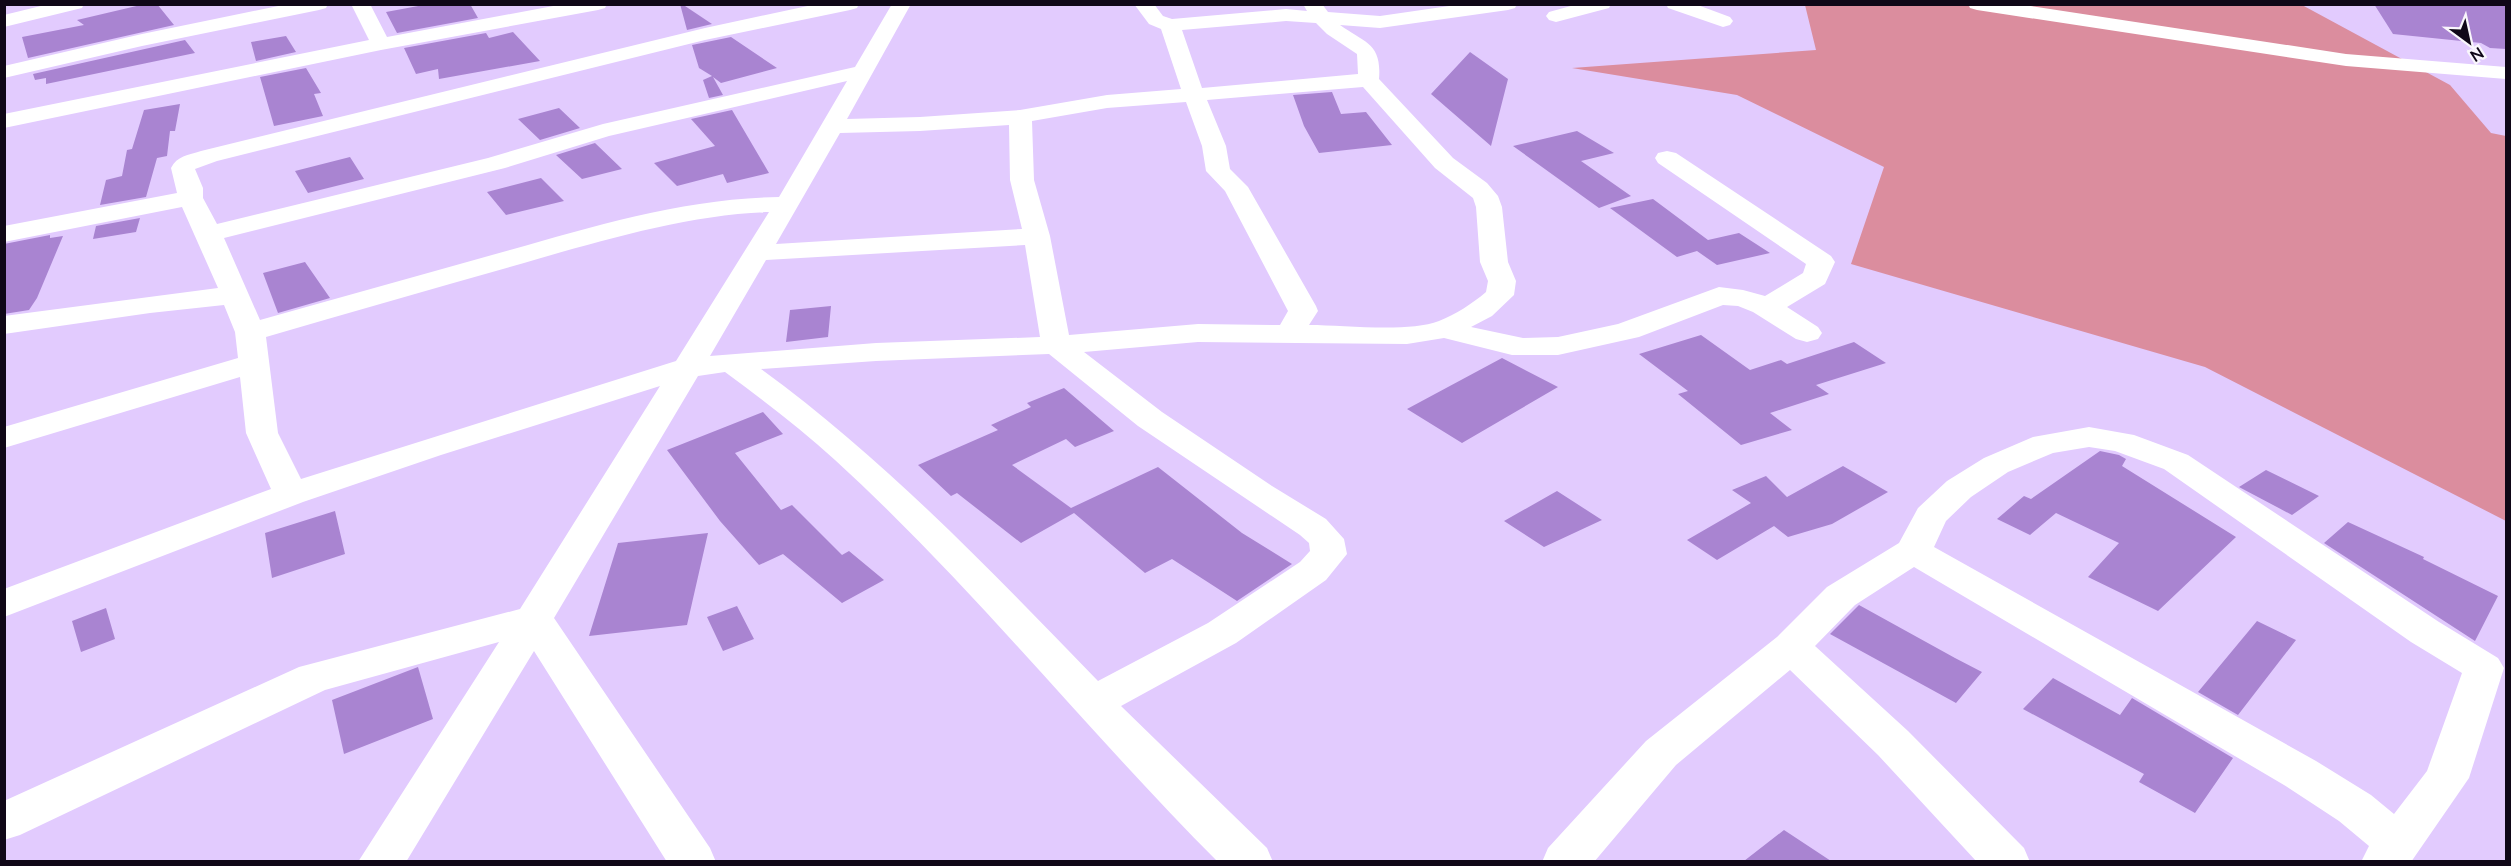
<svg xmlns="http://www.w3.org/2000/svg" width="2511" height="866" viewBox="0 0 2511 866" font-family="Lato,sans-serif">
<rect width="100%" height="100%" fill="#e2cbfe"/>
<!-- green -->
<path fill="#db8d9e" d="M1805,5h497l148,80 41,48 15,3v385l-301,-154 -354,-103 33,-97 -147,-72 -165,-27 244,-18z"/>
<!-- building -->
<path fill="#a984d1" d="M145,4h12l17,21 -146,33 -6,-21 62,-12 -7,-5z
M429,4h41l8,14 -81,15 -11,-21z
M680,4h2l30,20 -25,6z
M2374,4h132v45l-16,-1 -9,-5 -88,-9z
M513,32l27,29 -101,18 -1,-10 -22,5 -12,-26 82,-15 3,5z
M286,36l10,16 -40,9 -5,-19z
M731,37l46,31 -56,15 -8,-6 10,18 -14,3 -6,-18 9,-4 -13,-8 -7,-23z
M185,40l10,13 -149,31v-6l-11,2 -2,-6z
M1470,52l38,27 -17,67 -60,-52z
M306,68l15,25 -7,1 9,22 -49,10 -14,-49z
M1332,92l9,22 25,-2 26,33 -73,8 -15,-27 -11,-31z
M180,104l-5,27h-5l-3,25 -10,2 -11,39 -46,8 6,-25 16,-4 5,-26 5,-1 12,-39z
M559,108l21,20 -40,12 -22,-21z
M732,110l37,63 -42,10 -4,-9 -46,12 -23,-23 61,-17 -24,-27z
M1577,131l37,22 -33,8 50,35 -32,12 -86,-62z
M595,143l27,26 -40,10 -26,-24z
M350,157l14,22 -56,14 -13,-22z
M541,178l23,23 -58,14 -19,-23z
M1653,199l55,41 31,-7 31,20 -53,12 -20,-14 -20,6 -67,-49z
M140,218l-4,14 -43,7 3,-13z
M50,235v3l13,-2 -26,62 -8,12 -25,4v-70z
M305,262l25,36 -52,15 -15,-40z
M831,306l-3,31 -42,5 4,-32z
M1701,335l49,35 31,-10 6,4 67,-22 32,21 -70,22 13,9 -59,19 22,17 -51,15 -63,-51 10,-3 -49,-37z
M1502,358l56,29 -96,56 -55,-34z
M1064,388l50,43 -39,16 -9,-8 -54,26 59,43 87,-41 84,66 50,31 -55,37 -65,-42 -27,14 -71,-60 -53,30 -64,-50 -6,3 -33,-31 80,-35 -7,-5 40,-18 -4,-4z
M763,412l20,22 -48,19 46,57 11,-5 50,50 7,-4 35,29 -42,23 -59,-49 -24,11 -39,-44 -53,-71z
M2100,451l19,4 7,4 -4,7 114,71 -78,74 -70,-34 31,-34 -63,-30 -26,22 -33,-16 27,-23 7,3z
M1843,466l45,26 -56,32 -44,13 -14,-11 -57,34 -30,-20 64,-37 -19,-13 34,-14 21,21z
M2266,470l53,26 -27,19 -53,-28z
M1557,491l45,29 -58,27 -40,-26z
M335,511l10,43 -73,24 -7,-45z
M2348,522l76,35 -1,2 75,37 -23,45 -151,-98z
M708,533l-21,92 -98,11 29,-93z
M1859,605l96,53 27,14 -26,31 -126,-69z
M737,606l17,33 -31,12 -16,-34z
M106,608l9,31 -34,13 -9,-31z
M2257,621l39,19 -58,75 -40,-23z
M418,667l15,52 -89,35 -12,-54z
M2053,678l67,37 12,-17 101,60 -38,55 -56,-31 5,-8 -121,-65z
M1784,830l47,31h-87z"/>
<g fill="none" stroke-linecap="round" stroke-linejoin="round">
<!-- minor -->
<path fill="#fff" fill-rule="evenodd" d="M49,4h35l-2,4 -78,19v-12z
M288,4h40l-2,4 -7,2 -177,36 -138,32v-12l138,-32z
M351,4h19l17,33 177,-33h43l-2,4 -7,2 -217,40 -377,78v-14l365,-74z
M817,4h42l-2,4 -7,2 -145,30 -488,121 -22,8 8,19v10l14,26 271,-66 115,-34 252,-57 37,-63h19l-64,115 73,-2 100,-7 87,-15 74,-6 -20,-60 -12,-5 -15,-20h20l9,12 9,3 114,-10 21,2 -4,-7h19l6,8 52,4 83,-12h54l-2,4 -7,2 -128,18 -40,-3c25,18 42,18 39,54l74,79 34,25 11,13 4,11 6,55 8,19 -2,14 -22,21 -21,11 52,11 35,-1 60,-13 101,-37 24,3 22,6 38,-23 3,-9 -148,-101 -3,-5 3,-5 9,-2 9,2 155,103 4,6 -10,22 -38,23 31,20 4,6 -4,6 -11,3 -11,-3 -43,-27 -15,-6 -15,-1 -84,32 -81,18h-46l-68,-17 -37,6 -209,-2 -114,10 78,60 110,74 54,33 18,20 3,15 -21,26 -90,63 -115,63 146,142 6,14h-55c-131,-131 -246,-277 -383,-402 -35,-32 -72,-60 -110,-88l-27,4 -144,242 156,230 6,14h-49l-133,-211 -128,211h-48l141,-220 -174,48 -305,145 -16,5v-39l295,-134 221,-58 140,-223 -219,69 -138,47 -299,115v-28l267,-100 -25,-56 -6,-56 -236,71v-21l234,-69 -3,-26 -11,-27 -74,8 -146,21v-18l214,-28 -36,-81 -178,35v-16l173,-33 -6,-25c6,-12 17,-13 30,-17l504,-123zM1286,21l30,2 11,11 30,20 1,20 -156,14 -20,-58zM847,81l-68,116c-91,1 -182,28 -269,53 -83,23 -167,47 -250,70l-36,-82 281,-70 104,-32zM1363,87l72,81 38,30 3,9 4,55 8,19 -2,11c-14,12 -30,22 -47,29 -31,12 -95,4 -130,4l9,-14 -2,-5 -68,-119 -18,-18 -4,-23 -19,-46zM1186,102l16,44 4,25 19,20 63,120 -8,14 -82,-1 -129,11 -19,-99 -16,-56 -2,-59 75,-13zM1009,125l1,55 12,49 -246,15 64,-111 80,-2zM769,212l-93,149 -375,118 -23,-46 -12,-96c86,-25 172,-50 258,-74 75,-22 167,-49 245,-51zM1025,245l15,92 -164,6 -166,13 56,-96zM1049,354l89,72 162,109 9,8 1,8 -10,11 -92,61 -110,58c-107,-110 -212,-221 -337,-312l115,-8z
M1578,4h33l-2,4 -53,14 -7,-2 -3,-4 3,-4z
M1666,4h29l35,13 3,4 -3,4 -7,2 -55,-19z
M1968,4h50l328,50 160,13v12l-160,-13 -369,-56 -7,-2z
M2089,427l45,8 54,20 251,167 59,36 6,10 -35,110 -58,84h-50l8,-16 -30,-25 -55,-36 -370,-218 -59,38 -40,41 93,85 116,117 6,14h-53l-99,-107 -88,-85 -114,95 -82,97h-52l6,-14 98,-107 131,-104 50,-50 72,-44 19,-35 29,-27 37,-23 49,-21zM2089,447l26,4 49,18 247,173 51,31 -35,98 -33,43 -23,-19 -55,-34 -382,-214 12,-26 25,-24 37,-25 45,-19z"/>
</g>
<!-- border -->
<rect width="2511" height="866" fill="none" stroke="#0f0717" stroke-width="12"/>
<!-- north arrow -->
<g transform="translate(2469 42) rotate(147)" stroke="#f9f6fc" stroke-width="4.5" paint-order="stroke">
<path d="M0-4.5L10 22L0 15L-10 22Z" fill="#0f0717"/>
<text y="-9" font-size="16" font-weight="bold" text-anchor="middle" fill="#0f0717">N</text>
</g>
</svg>
